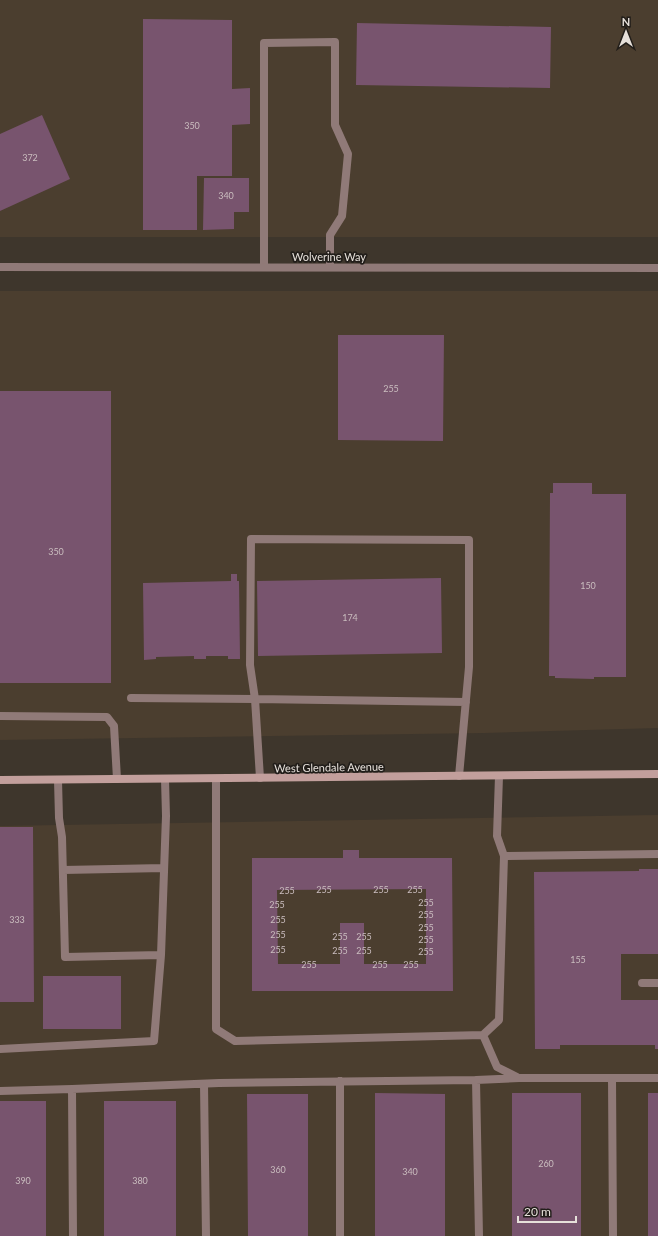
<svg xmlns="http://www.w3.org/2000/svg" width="658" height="1236" viewBox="0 0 658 1236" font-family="Lato,sans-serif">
<rect width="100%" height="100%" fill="#3e362c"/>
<!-- built -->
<path fill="#4b3e2f" d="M0,0h658v237h-658z
M0,291h658v437l-174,5 -484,7z
M658,815v421h-658v-410z"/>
<!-- building -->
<path fill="#78546e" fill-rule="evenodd" d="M143,19l89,1v69l18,-1v36l-18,1v51h-35v54h-54z
M357,23l194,4 -1,61 -194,-3z
M42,115l28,64 -70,32v-77z
M204,178h45v34h-15v17l-31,1z
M338,335h106l-1,106 -105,-1z
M0,391h111v292h-111z
M553,483h39v11h34v183h-32v2l-39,-1v-2h-6l1,-183h3z
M231,574h6v7h2l1,78h-12v-3h-22v3h-12v-3l-38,1v2l-12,1 -1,-77 88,-2z
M441,578l1,75 -184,3 -1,-75z
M0,827h33l1,175h-34z
M343,850h16v8h93l1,133h-201v-133h91zM426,889v75h-62v-41h-24v41h-62l-1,-74z
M639,869h19v85h-37v46h37v49h-3v-4h-95v4h-25l-1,-177 105,-1z
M43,976h78v53h-78z
M375,1093l70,1v142h-70z
M512,1093h69v143h-69z
M648,1093h10v143h-10z
M247,1094h61v142h-60z
M0,1101h46v135h-46z
M104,1101h72v135h-72z"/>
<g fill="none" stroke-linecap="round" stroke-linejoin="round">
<!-- service -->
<path stroke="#907a78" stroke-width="8" d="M264,267v-224l71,-1v83l13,29 -6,62 -12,19v32
M131,698l124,1 5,79
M0,716l107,1 7,9 3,53
M459,776l10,-109v-127l-218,-1 -1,126 5,34 211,3
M499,776l-2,60 7,20 154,-2
M216,779v250l19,12 248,-6 16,-15 5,-164
M58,780l1,38 3,19 3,120 96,-2 5,-139 -1,-37
M63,870l101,-2
M642,983h16
M483,1035l14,32 20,10
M0,1049l154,-8 7,-86
M612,1078l1,158
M204,1084l2,152
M72,1089l1,147
M0,1091l72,-2 147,-6 257,-3
M340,1236v-155
M479,1236l-3,-156 43,-2h139"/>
<!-- minor -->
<path stroke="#907a78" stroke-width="8" d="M0,267l658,1"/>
<!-- secondary -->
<path stroke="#c29f9c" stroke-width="8" d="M0,780l658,-6"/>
</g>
<g text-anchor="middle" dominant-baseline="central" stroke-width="3.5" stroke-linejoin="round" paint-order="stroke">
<!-- number labels -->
<g font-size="9" fill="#cabdbf">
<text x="192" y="125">350</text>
<text x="30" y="157">372</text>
<text x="226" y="195">340</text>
<text x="391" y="388">255</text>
<text x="56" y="551">350</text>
<text x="588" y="585">150</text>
<text x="350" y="617">174</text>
<text x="324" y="889">255</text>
<text x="381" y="889">255</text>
<text x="415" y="889">255</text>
<text x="287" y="890">255</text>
<text x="426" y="902">255</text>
<text x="277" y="904">255</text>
<text x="426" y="914">255</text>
<text x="17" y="919">333</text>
<text x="278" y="919">255</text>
<text x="426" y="927">255</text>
<text x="278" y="934">255</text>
<text x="340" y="936">255</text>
<text x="364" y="936">255</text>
<text x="426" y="939">255</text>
<text x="278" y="949">255</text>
<text x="340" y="950">255</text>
<text x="364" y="950">255</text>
<text x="426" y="951">255</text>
<text x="578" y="959">155</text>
<text x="309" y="964">255</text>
<text x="380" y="964">255</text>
<text x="411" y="964">255</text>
<text x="546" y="1163">260</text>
<text x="278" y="1169">360</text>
<text x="410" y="1171">340</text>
<text x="23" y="1180">390</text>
<text x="140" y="1180">380</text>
</g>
<!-- street labels -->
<g font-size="11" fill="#e6e0da" stroke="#221e1a">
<text x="329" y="256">Wolverine Way</text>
<text transform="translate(329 767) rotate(-1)">West Glendale Avenue</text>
</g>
</g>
<!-- north arrow -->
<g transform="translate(626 32)" stroke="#221e1a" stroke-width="3" paint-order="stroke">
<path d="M0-3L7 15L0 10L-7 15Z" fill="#e6e0da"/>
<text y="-6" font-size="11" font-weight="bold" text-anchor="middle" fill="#e6e0da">N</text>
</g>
<!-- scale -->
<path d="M518 1216v6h58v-6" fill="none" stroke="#e6e0da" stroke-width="2"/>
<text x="524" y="1216" font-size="12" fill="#e6e0da" stroke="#221e1a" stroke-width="3" paint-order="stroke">20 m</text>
</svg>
